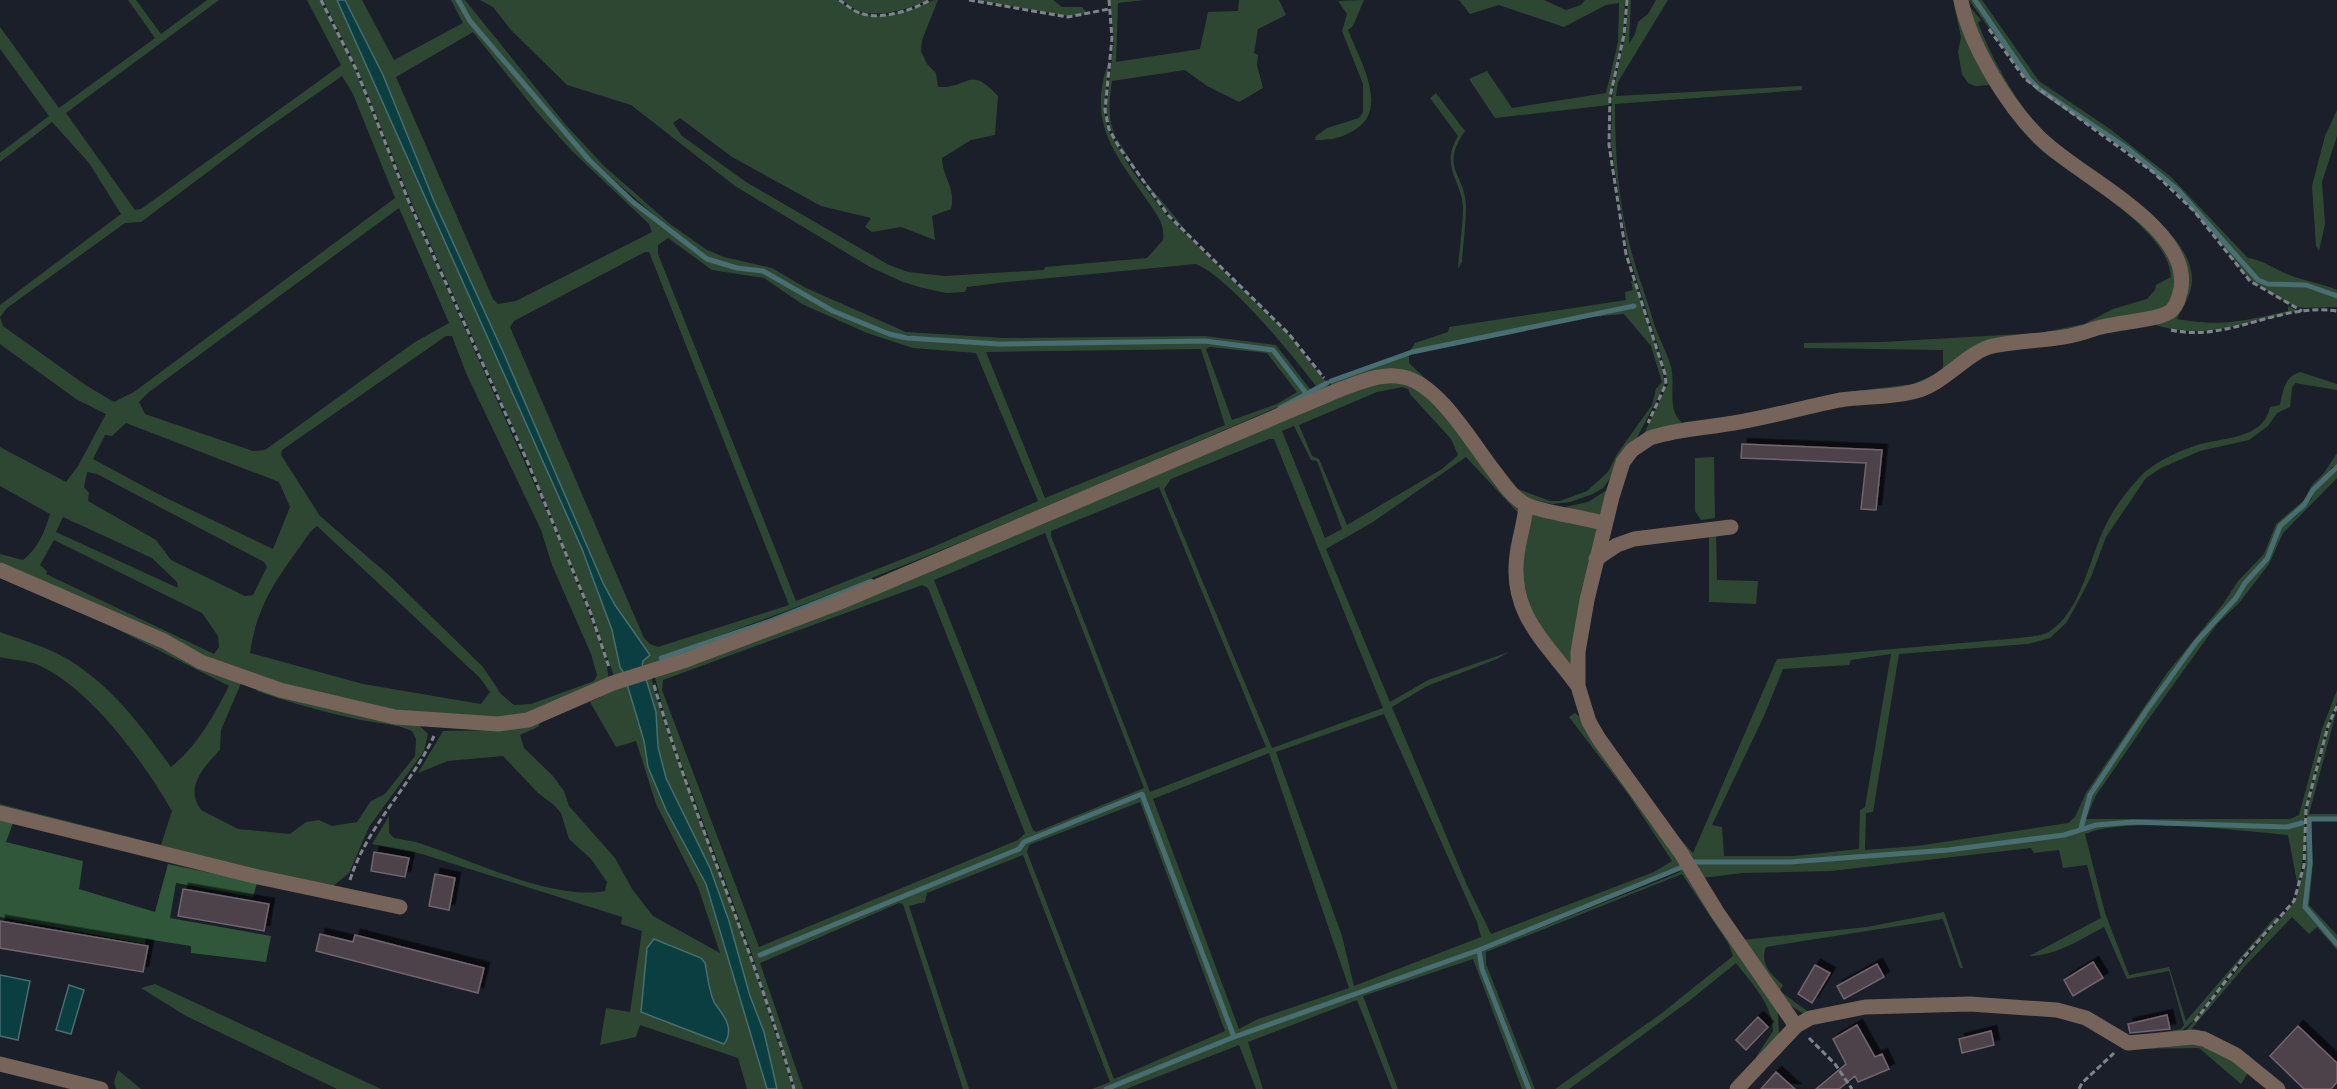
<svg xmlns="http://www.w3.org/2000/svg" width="2337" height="1089" viewBox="0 0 2337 1089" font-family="Literata,serif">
<defs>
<filter id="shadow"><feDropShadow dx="5.5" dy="-5.5" stdDeviation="0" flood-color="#0009"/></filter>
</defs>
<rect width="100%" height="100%" fill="#1a1f29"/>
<!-- green -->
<path fill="#2e4733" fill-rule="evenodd" d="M128,0h8l25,34 46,-34h12l-153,113 69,97 6,-1 200,-144 -34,-65h13l35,69 53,133 154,344 43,109 4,25 -73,31 -35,7 -55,-1 -69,-9 -140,-36 -237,-110v-8l23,6c15,-11 22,-29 27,-46l-50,-28v-39l66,35 12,-16 28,-52 -30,-15 -76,-55v-39l121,-91 -32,-51 -37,-41 -52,40v-9l49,-37 -49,-67v-22l59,81 96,-70zM342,76l11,18 42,104 -261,194 -20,10 -27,-16 -84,-60 -3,-9 7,-9 118,-85 16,-1 112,-84zM399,208l50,115 -34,19 -150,108 -12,1 -108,-37 -6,-12 10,-10zM446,336h6l14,37 75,157 11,35 39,89 6,21 -3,6 -63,23 -17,1 -13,-11 -18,-27 -92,-90 -71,-61 -39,-61 1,-5zM126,423l153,59 11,25 -17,42 -115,-55 -65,-35 12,-24 7,1zM87,472l10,2 167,88 3,5 -14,28 -8,1 -74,-36 -15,-20 -68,-39 1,-8 -5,-6zM63,517l89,41 25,24 1,6 -122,-56zM317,526l163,152 10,14 -9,12 -118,-20 -113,-31c8,-54 31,-79 61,-122zM54,540l148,73 16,23 1,11 -5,7 -168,-80 1,-3 -7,-6z
M323,0h14l245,549 30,81 8,37 5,8 -11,1 -22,-62 -63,-152 -118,-261 -54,-133z
M345,0h17l32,60 69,-37 -12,-23h5l13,22 119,139 45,42 73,57 31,10 26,2 69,40 57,23 69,9 247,-2 60,8 7,1 32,41 -24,14c-205,88 -408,178 -619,250l1,3c211,-72 414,-163 619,-250l46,-24 3,3 -262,116 -325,131 -99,36 -1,-10 7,-6 -35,-50 -12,-22 -99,-229 -70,-153 -51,-126zM473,32l63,79 35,39 78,74 3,8 -136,69 -18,3 -5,-5 -97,-222zM668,238l44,32 52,8 38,26 65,29 46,15 63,5 62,148 -105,46 -137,54 -138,-347v-9zM645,252h4l140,353 -131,42 -8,-3 -6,-6 -134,-311 4,-6zM1210,347l57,6 30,39 -20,12 -45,16 -26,-71zM1201,349l24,76 -180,73 -59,-146z
M460,0h5l100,124 39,42 66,58 37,26 17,7 48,11 34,20 100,44 98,6 201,-2 71,9 34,44 -4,2 -32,-42 -9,-2 -60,-7 -247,2 -68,-9 -57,-23 -70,-40 -25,-3 -30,-9 -38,-29 -80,-70 -118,-139z
M480,0h357c32,20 41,19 78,8 7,-3 15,-8 23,-8l-16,40 -1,11 6,13 9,9 2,14c32,2 30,-23 60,9l-3,39 -24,5 -29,18c1,22 14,28 9,51l-19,7 3,24 -34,-13 -29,5 -7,-5 6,-9 -50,-12 -89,-49 -52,-39 -7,5 9,13 64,46 143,83 19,7 37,4 99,-6 1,-3 91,-8 11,-1 16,-18c2,-16 -6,-25 -14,-37 -34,-50 -63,-80 -40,-142l-5,49 4,20 25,42 34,44 121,118 38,48 -10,4c-24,-31 -85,-107 -120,-122l-198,19 -31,4 -2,5 -19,1 -23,-5 -20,-6 -33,-15 -135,-81 -104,-81 -64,-20 -56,-55 -18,-23z
M842,0h86c-18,9 -46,17 -66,12 -7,-2 -14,-8 -20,-12z
M976,0h77l9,7h20l6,7 -20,2z
M1110,0h35l-27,3 -2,59 84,-13 8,-37 30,-1 1,-11h40l7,15 -28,14 -4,24 4,2 -1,10 6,23 -24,14 -32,-16 -22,-16 -73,11c-2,14 -4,29 -1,42 10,40 57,80 79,114l-39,-44 -40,-64 -5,-19 8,-71z
M1364,0l-11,26 -5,4c12,31 44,82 3,102 -12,7 -22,8 -36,8l1,-4 11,-8 32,-10 4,-6v-28l-21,-53 5,-17 -9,-13z
M1459,0h85l22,10 15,-5 4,-5h40l-2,35 -14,70 -114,13 -26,-39 18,-8 25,37 94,-15 12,-51 1,-39 -13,2 -42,22 -65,-22 -29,9z
M1628,0h3l-2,44 6,-10 3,-12 10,-8 8,-14h12l-50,82 -2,14 186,-10v4l-187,14c0,48 3,99 16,146 6,23 15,46 22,70 4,16 14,31 18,47 5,20 -5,41 11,56l66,-8 99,-23 66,-8 30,-13v-21l-139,-2v-5l78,-1 157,-9 45,-9 29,-15 34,-10 8,-9 1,-5 15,-8c-3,-51 -99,-98 -134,-131 -19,-17 -33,-41 -48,-61l-14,1 -7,-3 -6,-9 -4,-22 3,-15 -8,-37h5c8,50 44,107 79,144 41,43 131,68 139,136 2,13 -4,25 -16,32 -14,8 -35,4 -51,8 -20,5 -39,15 -59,17 -22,3 -46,-1 -66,8 -31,14 -47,39 -83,45 -25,4 -50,3 -75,9 -26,5 -52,15 -79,19 -31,5 -80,4 -106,22l27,-56 -6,-26 -34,-105 -17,-108 1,-48 13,-62z
M1969,0h4l66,89 87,59 52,43 79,90 11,5h37l32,12v9l-34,1 -14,-4 -39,-24 -17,-20 -18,-26 -38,-42 -46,-38 -106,-75z
M1976,0h6l57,81 71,48 61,48 77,81c15,2 26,11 39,16 16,7 34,9 50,16v5l-31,-11 -37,-1 -10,-4 -80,-89 -51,-44 -88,-59 -10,-9z
M1966,2l15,18 -3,3c14,36 35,74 60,103 37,41 156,96 154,155 -1,15 -9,25 -15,38 47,8 65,2 111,-8v-5l8,4 -2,2c-48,11 -95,30 -144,11l17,-5 13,-61 -139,-120 -57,-84z
M1436,93l29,38c-26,37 0,42 1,75 0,19 -3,38 -4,56l-4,7c1,-20 5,-41 5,-61 0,-26 -24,-40 -5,-72l-28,-38z
M2337,110v26l-15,46 3,42 -6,27 -3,-5 -4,-60 13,-50z
M1634,280l26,79 5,25 -34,65 -28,39 -10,6 -23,8 -17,2 -32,-7 -100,-118 -89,8 -2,-4 79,-29v9l35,33 74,93 32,12h10l27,-10 21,-19 9,-18 35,-49 4,-16 6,-7 -11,-36 -27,-32 -33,3 45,-10v-3l-226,47 5,-8 33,-11 1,-5 177,-27 -1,-8 8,-2 -2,-9z
M2300,372l37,12v6l-42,-7 -3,5 -2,19 -13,6 -9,13 -19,14 -49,11 -39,17 -15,10 -40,59 -15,40 -18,34 -7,12 -16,15 -22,6 -129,10 -26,158 -7,1 -1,37 52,-4 151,-23 7,-6 11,-24 81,-120 56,-69 15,-23 26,-27 12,-30 28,-24 8,-15 12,-12 13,-20v12l-5,2 -7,11 -13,11 -9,16 -24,21 -13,32 -22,25 -8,15 -41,44 -50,69 -56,83 -9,33 -16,6 -116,15 -158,13 -97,1 96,1 159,-12 116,-15 32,-10 37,-3 155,5 14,-4 -1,-3 -14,4 -154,-5 -50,6 8,-31 56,-83 50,-69 41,-44 8,-15 22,-24 13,-33 15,-11 16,-18 2,-7 23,-23v10l-54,55 -14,31 -30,39 -22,21 -67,93 -55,80 -9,22h204l9,-4 23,-86 15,-39v12l-10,24 -22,83v34l-7,44 -10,-52c-49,-4 -161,-19 -203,-1l20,79 24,62 40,-8 17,54 89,-104 4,1 -35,38 -51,65 -15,13 -36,5 -7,-2 46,-8 3,-4 -15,-54 -42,8 -23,-52c-23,12 -48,29 -75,29l72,-38 -14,-53 -24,3 -4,-18 -25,3 -3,-5 -200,23 -88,2 -42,5 -14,-24 -64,-87 -34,-52 -8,-33 1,-21 18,-99 4,-8 11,-7c-4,6 -9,12 -12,19 -11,25 -22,96 -18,123 7,40 78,133 108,164l84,-194 242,-21c10,-2 23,-1 31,-7 30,-19 39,-70 53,-100 8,-19 22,-38 36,-53 13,-15 36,-25 55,-32 25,-9 69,-5 76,-39l10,-2c3,-14 4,-28 20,-33zM1891,654l-26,153 -5,3 -1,39 -65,7h-70l-2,-29 -10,-2 52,-109 19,-47 66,-4 2,-5z
M1396,378l35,20 88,108 3,11 -56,-60 -93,65 -47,27 64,153 38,-22 81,-28 -12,7 -70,27 -35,21 74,176 25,51 163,-62 18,-11 -44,-67 -59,-77 6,-4 8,7 195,291 1,27 -19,23 -4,-4 17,-26c-1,-28 -21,-47 -37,-68l-47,38 -120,88h-14l107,-76 71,-57 -5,-13 -46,-69 -196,78v12l49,125h-3l-49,-124 -1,-14 184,-73 14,-6 2,-4 -3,-2 -200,82 -244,87 -93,-242 -118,48 -5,7 -261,106 2,3 143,-62 117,-45 5,-7 116,-48 91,241 -129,53h-11l18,-7 -87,-227 -96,38 -2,9 -16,4 60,183h-6l-60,-185 -4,-1 -139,60 43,126h-8l-44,-138 -84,-226 -12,-48 691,-287zM1402,387l6,2 2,5 41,45 7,16 -16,14 -95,56 -28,-66 -7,-3 -13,-31 78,-33zM1294,426l17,34 6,1 25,68 -17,9 -43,-107zM1269,439h5l109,269 -111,40 -108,-259 7,-10zM1159,487l107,260 -116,45 -99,-256v-5zM1045,533l99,255 -108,44 -3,-2 -99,-250zM922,585l6,3 97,245 -7,7 -259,107 -97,-257 1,-10zM1384,714l93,208 4,15 -127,49 -12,-50 -66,-184zM1269,753l80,235 -91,31 -19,10 -86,-230zM1140,802l85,229 -111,48 -87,-227 2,-7z
M1714,457l1,61 -14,2 -6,-9v-53z
M1607,490l-4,26 -38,-9 23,-5z
M1530,510l46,11 23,9 -28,136 -23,-23 -28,-55z
M1716,530l1,50 41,1 -2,23 -47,-2v-71z
M7,581l235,100 -21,49 -1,20c-16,17 -36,37 -19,60l37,19 52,5 16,-12 13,-2 13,6 25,-4 14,-21 14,-7 30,-38 1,-17 -4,-8c-18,-8 -40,-8 -60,-13 -32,-7 -64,-16 -95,-27l-3,-6 164,39 10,10 -4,17 -55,76 -20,46 -16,13 -9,2 -324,-78v-6l161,41 11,-34c-29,-50 -82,-124 -136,-147 -11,-4 -24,-4 -36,-7v-25c22,8 48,15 69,28 44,27 73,67 102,107 27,-22 42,-50 58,-81l-122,-62z
M651,677l14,49 84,226 44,137h-16l-13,-57 -14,-36 -21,-75 -16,-44 -47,-99 -8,-31 -3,-35 -9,-33z
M627,684l34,116 45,84 61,205h-20l-9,-31 -98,-33 -4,12 -36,8 6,-37 24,4 12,-81 -21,-7 1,-7 -200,-63 -50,-10 17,-28v17l5,5 22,4c53,17 137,59 189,49l2,-9 -16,-23 -22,-20 -8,-26 -7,-8 -16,-12 -35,-37 -55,5 -30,12 25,-42 59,-1 39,-9 -3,6 -18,8 4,13 29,28 11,15 5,15 46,52 17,31 21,27 67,37 -22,-66 -42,-83 -20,-63 -20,6 -26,-45z
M2337,709l-28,105h28v4l-28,1v44l-6,44 34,39v4l-20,-23 -8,7 -17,-17 -47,49 -57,67h-4l111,-132 10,-36 2,-56 22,-83z
M2311,820l2,43 -4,42 28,30v7l-31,-36 5,-43z
M1944,912l19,56h-3l-17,-49 -177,28c-7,17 6,28 17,38l-3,6 27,20 -3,3 -16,-10 -46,-64 125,-13z
M1478,951l3,18 47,120h-6l-49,-130 -110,37 35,93h-6l-35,-89 -109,42 15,47h-7l-17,-44 -113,44h-16l124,-51z
M155,984l226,105h-44l-151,-73 -45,-28z
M2192,1041l58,29 -9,14 -42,-36 -77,1 4,-4z
M118,1070l23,19h-25l-2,-7z"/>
<!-- forest -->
<path fill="#31573a" d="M0,820l13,3 -7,19 77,19 -4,28 76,23 13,-48 89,19 -4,14 -77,-14 -6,35 101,18 -5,26 -75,-9v-7l-45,-7 -1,5 -145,-27z"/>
<!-- water -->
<path fill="#0a3e41" stroke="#486e72" stroke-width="1.5" d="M337,0h8l38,75 51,126 70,153 99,229 12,22 35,50 -7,6 -1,7 -17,7 -5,-8 -8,-37 -30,-81z
M646,679l10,33 2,35 8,31 44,90 19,53 21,75 14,36 13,57h-10l-61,-205 -40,-74 -18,-43 -4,-26 -17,-57z
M654,939l47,19 4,5c2,9 5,36 11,42 8,11 19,24 8,39l-83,-32 6,-64z
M0,975l30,6 -12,59 -18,-4z
M69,985l15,5 -13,44 -15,-4z"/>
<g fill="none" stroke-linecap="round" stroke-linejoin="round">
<!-- stream -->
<path stroke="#486e72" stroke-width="5" d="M458,0l12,21 119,139 44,42 74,57 30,9 26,3 70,40 56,23 18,4 92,6 206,-3 68,9 33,43
M1975,0l54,79 10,10 88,59 51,42 80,90 10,4 38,1 31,11
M1331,381l81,-29 222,-46
M1280,408l47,-25
M661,658l109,-37 101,-40
M2337,819h-28l1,44 -5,44 32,37
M2081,828l9,-33 56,-84 50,-69 40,-44 9,-15 22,-24 13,-33 24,-21 9,-15 24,-23
M1694,862h96l158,-12 116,-15 32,-10 37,-3 154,5 15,-4
M1479,950l3,19 47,120
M760,955l259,-106 5,-7 118,-48 92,243
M1106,1089l128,-52 245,-87 201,-82"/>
</g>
<!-- building -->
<path fill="#4d424a" stroke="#71656f" stroke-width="1.5" filter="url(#shadow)" d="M1742,444l140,6 -6,60 -15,-1 5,-46 -125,-5z
M374,852l35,6 -4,19 -34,-6z
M435,874l20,4 -6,32 -20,-4z
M183,889l86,15 -5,27 -86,-15z
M0,921l148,25 -5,26 -143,-24z
M320,934l33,8 2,-7 129,33 -6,25 -162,-42z
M2093,962l10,16 -30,18 -9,-16z
M1877,964l7,13 -40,22 -7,-13z
M1815,965l15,8 -18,30 -14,-9z
M2167,1015l3,14 -40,4 -2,-9z
M1758,1017l10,10 -22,23 -10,-10z
M1857,1025l18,32 7,-3 7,15 -31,13 -3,-6 -16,13h-23l30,-25 -13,-25z
M2298,1026l39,37v19l-6,7h-27l-34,-33z
M1991,1031l3,14 -32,8 -3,-14z
M1776,1072l19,17h-34z"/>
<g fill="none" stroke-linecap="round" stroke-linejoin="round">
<!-- path -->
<path stroke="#7f848c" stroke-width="3" stroke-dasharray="6 3" stroke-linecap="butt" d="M321,0l35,69 53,133 119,261 63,151 18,53
M839,0c7,4 14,11 21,13 20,8 53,-3 70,-13
M969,0l99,17 41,-8
M1109,0l3,38 -7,72 4,19 10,18 49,68 121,119 35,44
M1627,0l-3,35 -14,62 -1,48 17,109 39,120 1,10 -18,39
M1989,29l36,50 128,93 41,39 56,70 52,30
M2171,330c57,13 109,-28 166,-19
M654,685c41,137 101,267 140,404
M350,880c17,-54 60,-93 84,-144
M2195,1021l49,-64 50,-56 10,-36 2,-56 22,-83 9,-20
M1809,1038l26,26 17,25
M2079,1089l3,-6 32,-30"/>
<!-- minor -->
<path stroke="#766359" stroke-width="15" d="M1526,505c-1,17 -7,33 -9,50 -8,59 29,87 61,131
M1596,559l21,-14 17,-6 97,-12
M0,570l164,71 37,21 79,28 115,27 103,7 30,-4 85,-37 73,-23 152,-57 503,-214c20,-7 41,-17 62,-12 36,7 69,66 91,94 9,12 18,26 31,33 15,8 59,13 80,20
M0,813l254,63 146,31
M1796,1026l-79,-114 -36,-59 -82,-114 -10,-17 -11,-36v-34l9,-52 25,-103 11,-35 9,-12 18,-12c27,-9 55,-10 84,-15 36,-6 71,-16 106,-23 25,-4 52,-2 76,-9 30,-8 52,-40 77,-45 33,-7 65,-4 98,-16 19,-8 71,-9 81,-20 6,-6 7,-14 9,-22 10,-63 -107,-113 -144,-153 -31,-31 -68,-92 -76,-135
M0,1064l101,25
M1737,1089l59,-63 14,-8 55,-11 105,-3 87,6 29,8 42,25 65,-6 11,2 32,16 42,34"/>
</g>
</svg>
